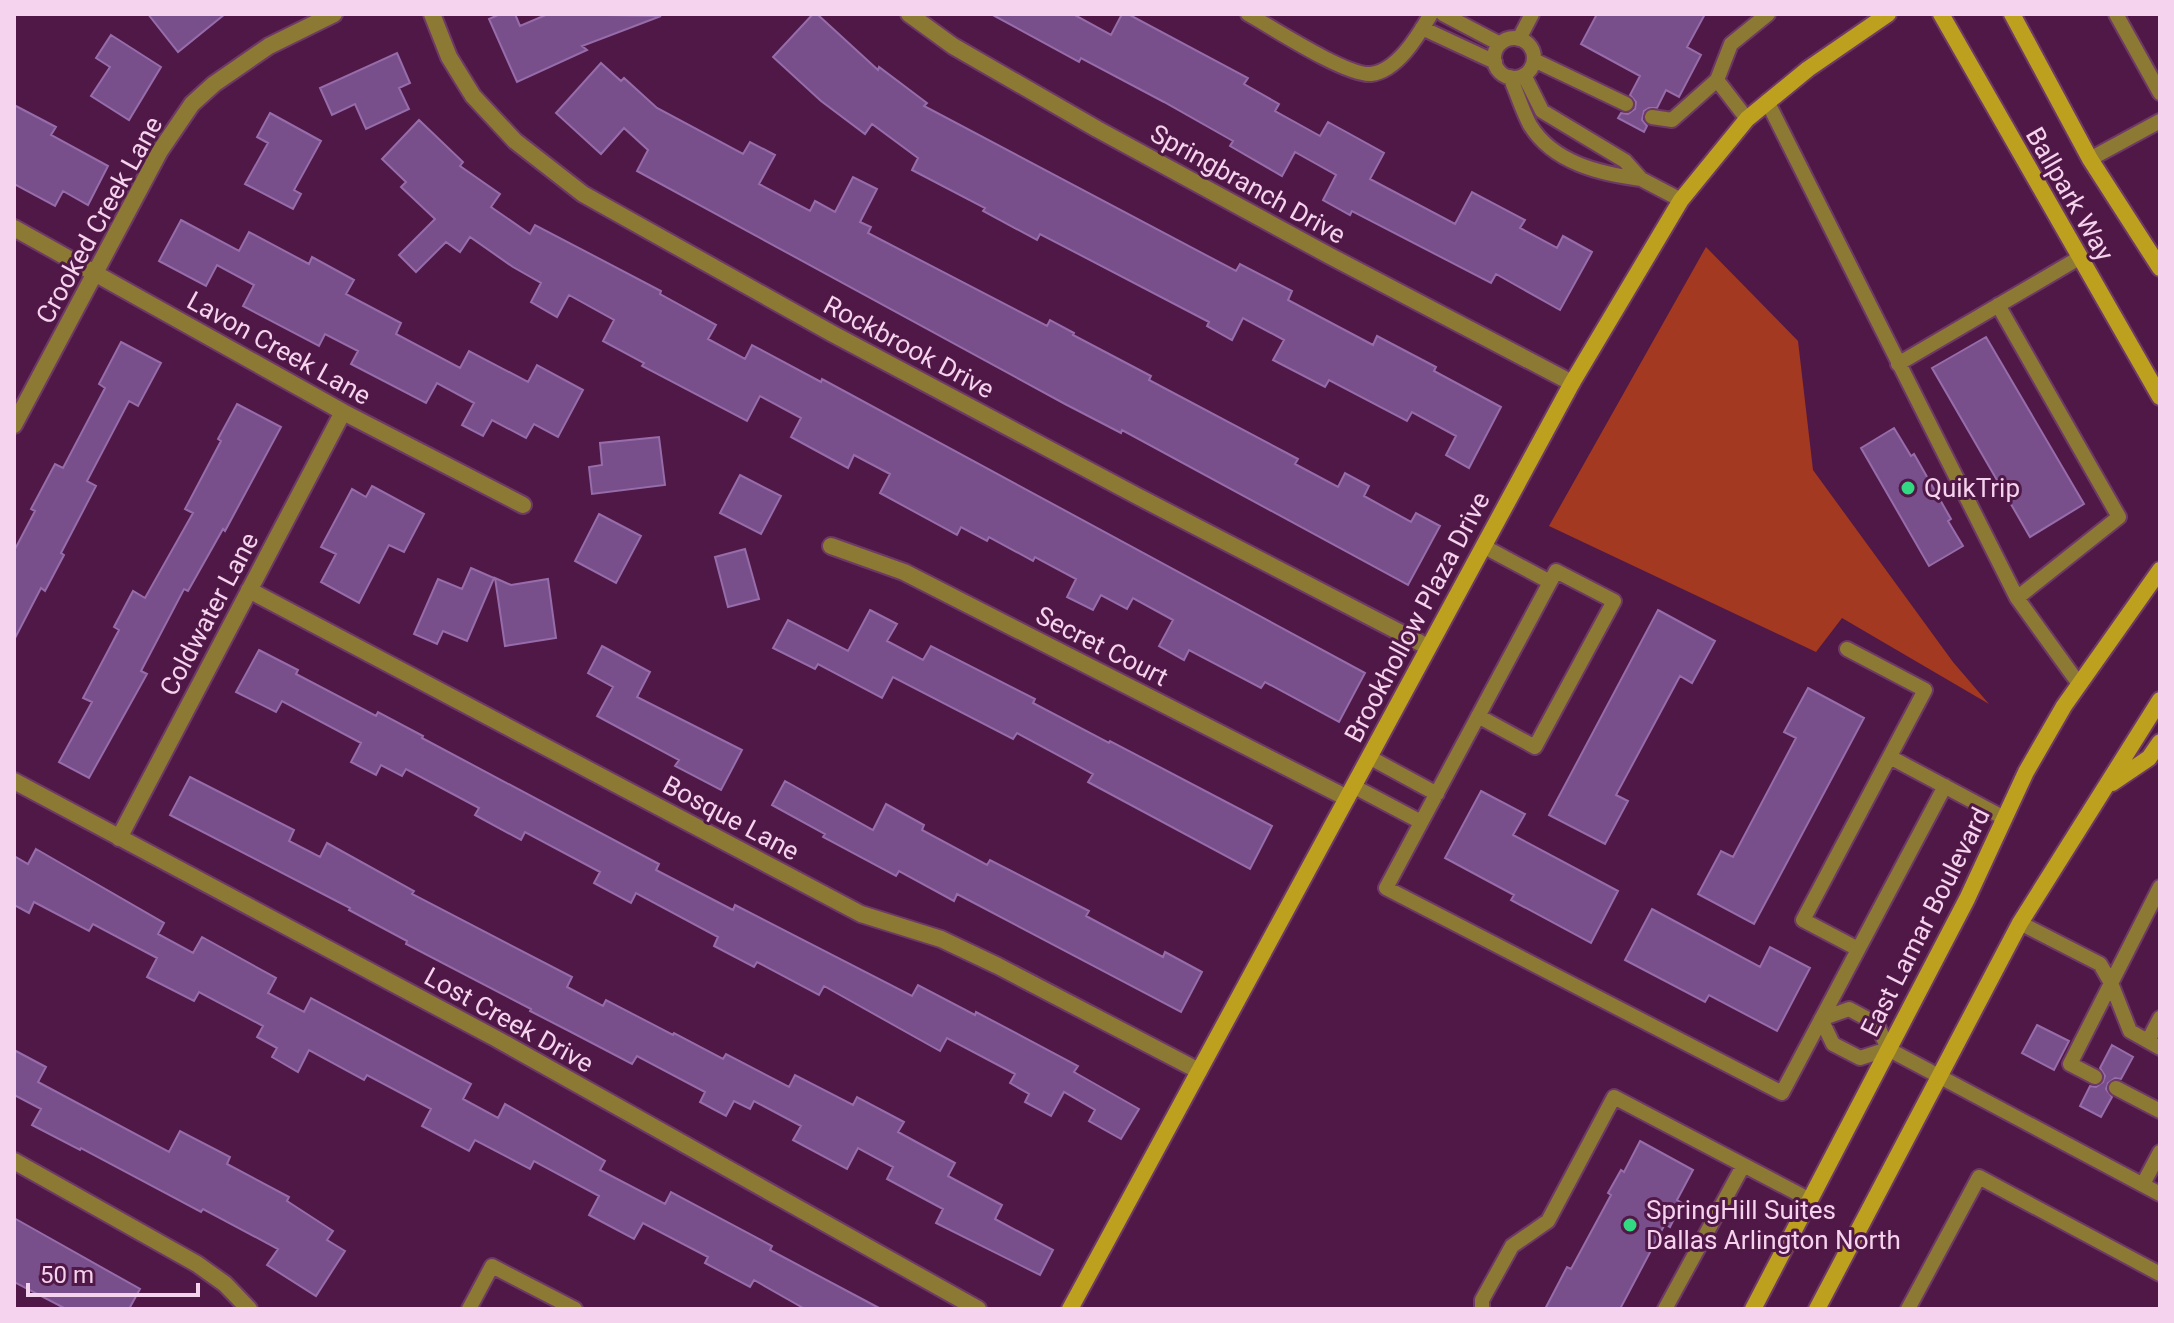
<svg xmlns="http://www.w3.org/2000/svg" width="2174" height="1323" viewBox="0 0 2174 1323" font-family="Roboto,sans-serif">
<rect width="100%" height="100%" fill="#501847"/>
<!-- forest -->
<path fill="#a23920" d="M1706,247l92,94 15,129 140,192 36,42 -147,-86 -26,34 -267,-126z"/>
<!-- building -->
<path fill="#784f8b" stroke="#966caa" stroke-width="2" d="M148,14h77l-47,38z
M500,14h15l5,12 28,-12 113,2 -79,30 5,4 -70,32 -28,-63z
M813,14h4l61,56 1,-3 48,36 -3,3 312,165 4,-7 52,27 -4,9 85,45 4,-9 59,31 -2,4 67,36 -32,61 -23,-13 10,-19 -44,-24 -5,9 -78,-41 -4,7 -52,-27 11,-20 -41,-22 -11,22 -25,-14 2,-4 -169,-88 -3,6 -54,-29 2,-3 -73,-38 6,-12 -46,-34 -7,10 -44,-33 -48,-44z
M991,14h82l38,21 11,-21h6l120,64 -4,6 35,20 -4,7 45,25 8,-14 56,31 -14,26 85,45 17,-32 53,28 -5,8 37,20 6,-12 29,16 -32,58 -64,-36 -5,9 -139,-72 -2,4 -27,-15 13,-25 -41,-23 -13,24 -52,-30 3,-5 -69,-39 -83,-44 -2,4z
M1597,14h108l-18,33 14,8 -22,42 -13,-7 -9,18h-8l-5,3 -2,9 5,6 -3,6 -26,-14 3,-5 7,1 7,-5 1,-7 -6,-7 10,-19 -59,-32z
M111,35l50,32 -32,53 -38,-24 19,-29 -14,-9z
M397,53l13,30 -11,5 10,21 -43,20 -11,-25 -23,11 -12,-27z
M601,63l20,18 3,-3 33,30 86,46 7,-12 25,13 -16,29 51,27 5,-10 20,11 18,-35 24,12 -17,33 11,5 -3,6 179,93 3,-6 24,13 -1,2 78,41 -2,4 149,79 -3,5 43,23 7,-14 24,13 -5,10 47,26 5,-9 24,13 -32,59 -286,-155 -1,3 -56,-29 -428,-233 11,-21 -24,-22 -23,26 -45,-41z
M14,105l42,22 -5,8 57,31 -20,39 -25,-14 -8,15 -41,-22z
M270,113l51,28 -27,49 7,4 -8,15 -48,-25 23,-41 -11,-6z
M419,120l44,42 -3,4 40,28 -9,13 39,27 5,-9 126,66 -1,3 56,31 -8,14 37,20 7,-14 69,37 1,-3 543,294 -26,49 -74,-40 -4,6 -72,-38 -5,10 -25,-14 14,-26 -40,-22 -6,11 -26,-14 -8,15 -26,-13 9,-18 -41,-22 -2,4 -44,-24 -2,4 -26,-14 -4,8 -77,-42 10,-19 -36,-19 -6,13 -57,-31 10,-19 -41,-22 -13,25 -105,-55 2,-3 -41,-22 11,-21 -45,-25 -12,22 -26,-15 10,-19 -28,-16 -43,-30 -10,15 -14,-10 -30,30 -17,-17 36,-36 -34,-32 5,-5 -24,-23z
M181,220l58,31 10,-19 60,32 3,-7 42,23 -8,14 55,29 -5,11 64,34 9,-17 59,31 9,-17 46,25 -25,47 -24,-13 -8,14 -34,-18 -9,16 -21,-11 12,-22 -37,-20 -11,20 -75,-39 7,-13 -33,-17 -6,12 -76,-40 11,-21 -37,-20 -11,21 -47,-25z
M1986,337l98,167 -54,33 -98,-169z
M121,342l40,21 -23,43 -9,-5 -42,80 9,5 -35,67 3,2 -19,36 -4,-3 -27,52v-89l21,-40 -4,-2 24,-45 8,4 42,-80 -6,-4z
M237,404l44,23 -56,104 -2,-2 -35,62 -4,-2 -43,82 6,3 -58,104 -30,-16 33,-60 -9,-4 36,-68 -5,-3 19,-36 12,7 48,-85 -8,-4 36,-68 -3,-2z
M1894,428l17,28 3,-2 37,65 -3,2 15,25 -34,20 -68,-118z
M659,437l6,48 -73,9 -3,-27 13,-2 -2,-22z
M740,475l41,21 -20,38 -41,-21z
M372,486l52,28 -20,38 -15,-7 -30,58 -38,-21 15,-28 -15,-7 31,-58 14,8z
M599,514l42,22 -25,47 -41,-22z
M745,549l14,50 -31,8 -13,-50z
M471,568l23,10 -27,63 -24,-10 -6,13 -23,-10 24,-55 24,10z
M495,578l16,7 37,-6 8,59 -51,8z
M870,610l27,14 -10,17 36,19 8,-14 104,53 -2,4 76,40 1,-2 162,85 -22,43 -162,-87 5,-8 -76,-41 -4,6 -120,-62 -11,21 -64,-34 -3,5 -42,-21 15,-28 60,31z
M1658,610l57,31 -23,42 -12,-7 -64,119 12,6 -23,43 -56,-29z
M602,646l48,26 -13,25 105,53 -21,40 -46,-24 4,-6 -82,-44 16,-29 -25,-14z
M259,650l39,20 -2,4 80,42 2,-4 45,24 -1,2 237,126 -3,6 77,40 2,-5 177,91 6,-11 57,30 1,-3 102,54 -4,6 65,37 -18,30 -32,-18 6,-11 -31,-18 -13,24 -26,-14 4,-8 -19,-11 5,-9 -68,-36 -7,13 -116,-65 -5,9 -62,-33 -3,5 -40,-21 4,-9 -82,-44 -5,10 -37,-20 6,-11 -75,-40 -4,8 -46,-25 4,-7 -73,-39 -4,7 -21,-11 -5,10 -25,-13 10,-19 -79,-42 -6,11 -40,-20z
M1808,688l56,30 -110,206 -56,-30 23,-43 12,6 63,-119 -12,-6z
M190,777l104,53 -5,11 31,16 7,-14 87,48 -2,3 160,83 -5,10 36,19 3,-6 67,35 1,-2 49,26 3,-5 63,33 6,-12 58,30 4,-8 47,25 -6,10 57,31 -7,13 54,29 -7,14 58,31 -13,25 -104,-52 7,-14 -56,-30 6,-12 -35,-19 -11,21 -54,-29 8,-14 -47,-25 -4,8 -16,-8 -8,15 -26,-14 5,-10 -68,-36 -5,8 -61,-32 -41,-21 1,-2 -125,-65 1,-3 -58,-31 1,-2 -180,-93z
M785,781l88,49 13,-26 38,21 -2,5 65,35 3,-5 99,51 -3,5 77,41 2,-5 37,20 -21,40 -224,-118 -3,7 -55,-30 -3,5 -73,-39 2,-3 -53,-29z
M1481,791l44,23 -12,21 105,56 -27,52 -80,-43 3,-5 -69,-37z
M36,849l128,74 -6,11 35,19 9,-16 74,41 -8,15 36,19 7,-14 160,86 -8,15 35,19 7,-14 100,57 -5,9 65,34 6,-12 101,54 -2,4 111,59h-76l-51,-29 -4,7 -45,-24 3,-6 -65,-34 -9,16 -45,-24 10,-19 -65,-35 -4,8 -55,-29 -6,11 -47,-25 9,-17 -64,-34 -3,5 -55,-30 -11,22 -26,-15 5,-9 -20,-11 6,-11 -64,-34 -5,9 -47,-24 10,-19 -64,-34 -4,7 -55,-29 -5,11 -15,-8v-49l14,8z
M1652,909l108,58 10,-20 40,21 -33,63 -68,-36 -4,7 -80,-42z
M2037,1025l32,16 -15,29 -32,-17z
M2112,1045l21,12 -12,22 -6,-1 -7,5 -2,6 6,8 -11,20 -21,-11 10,-20 6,1 7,-5 2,-6 -5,-8z
M14,1050l32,17 -8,15 131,70 11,-21 50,26 -3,7 62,33 -2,4 46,30 -6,9 18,11 -29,45 -49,-31 11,-16 -75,-40 -2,3 -120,-64 -1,2 -48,-25 9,-16 -27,-14z
M1640,1141l53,29 -16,30 5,3 -12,24 -5,-3 -45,85h-75l22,-42 4,2 40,-74 -3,-2 13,-23 3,2z
M14,1218l126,71 -11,20h-63l-52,-27z"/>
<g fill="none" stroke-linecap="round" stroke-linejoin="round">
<!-- lane casing -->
<g stroke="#6e3965" stroke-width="18">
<path id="lane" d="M1248,14c25,14 98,62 123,60 27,-3 48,-40 60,-60
M1443,14l57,30
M2116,14l44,79
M1422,28l73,34
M1494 58a20 20 0 1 1 40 0a20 20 0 1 1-40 0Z
M1519,39l13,-25
M1534,60l92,44
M1524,75l18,36 83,50 16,18 40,21
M1510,77c7,16 12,33 20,48 23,38 71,49 111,54
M1717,80l30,39
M1767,101l250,497 62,86
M1652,117l20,3 45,-40 14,-36 37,-30
M2090,159l70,-38
M1998,305l121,212 -102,81
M1898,364l181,-106
M1483,546l67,36
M1847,649l78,41 -122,230 55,29
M1478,716l57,31 79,-146 -58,-30c-56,106 -114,211 -170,317l396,205 163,-307
M1369,757l68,37
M1890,757l114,61
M1353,786l68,36
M2020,923l80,41 11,19 19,48 30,17
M2148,1041l12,-23
M1888,1049l-28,9 -27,-14 -12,-25 28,-10 28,15 11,25 272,145
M2095,1077l-25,-13 90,-177
M2116,1088l44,23
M2143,1184l17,-32
M469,1309l23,-43 83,43
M1482,1309v-9l30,-54 36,-25 66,-124 196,103
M1665,1309l78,-143
M1908,1309l71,-132 181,97"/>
</g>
<!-- street casing -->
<g stroke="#6e3965" stroke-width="20">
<path id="street" d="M432,14l17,43 24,39 42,45 68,53 250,140 306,163 289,150
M909,14l44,32 144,83 233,127 242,127
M14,228l329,184 180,93
M14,425l146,-274 32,-47 22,-20 55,-38 65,-32
M831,546l73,26 443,226
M249,590l612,324 80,25 57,27 201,105
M14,781l481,257 483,271
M119,838l224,-426
M14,1161l183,103 28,20 24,25"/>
</g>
<!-- secondary casing -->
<g stroke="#6e3965" stroke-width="20">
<path id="secondary" d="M1941,14l219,383
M2012,14l78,145 70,109
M2112,783l37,-25 11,-16
M1070,1309l502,-926 109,-183 66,-81 61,-50 80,-55
M1753,1309l214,-410 59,-127 38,-66 96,-136
M1817,1309l203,-386 140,-223"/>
</g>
<!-- lane -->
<use href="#lane" stroke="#8b7934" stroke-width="14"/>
<!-- street -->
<use href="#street" stroke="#8b7934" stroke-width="16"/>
<!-- secondary -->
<use href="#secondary" stroke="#bea01f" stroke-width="16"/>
</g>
<!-- markers -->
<g fill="#32d882" stroke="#501847" stroke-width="3">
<circle cx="1908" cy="488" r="8"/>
<circle cx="1630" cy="1225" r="8"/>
</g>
<g text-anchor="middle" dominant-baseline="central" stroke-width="6" stroke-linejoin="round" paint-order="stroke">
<!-- street labels -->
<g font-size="26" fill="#f5d2ed" stroke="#501847">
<text transform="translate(1248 184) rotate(29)">Springbranch Drive</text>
<text transform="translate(2070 194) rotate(60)">Ballpark Way</text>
<text transform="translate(99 220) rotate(-61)">Crooked Creek Lane</text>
<text transform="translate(909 347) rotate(28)">Rockbrook Drive</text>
<text transform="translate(279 348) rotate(29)">Lavon Creek Lane</text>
<text transform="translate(209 614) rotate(-62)">Coldwater Lane</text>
<text transform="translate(1417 617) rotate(-62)">Brookhollow Plaza Drive</text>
<text transform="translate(1102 646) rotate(27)">Secret Court</text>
<text transform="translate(731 818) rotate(28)">Bosque Lane</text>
<text transform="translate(1925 922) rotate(-63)">East Lamar Boulevard</text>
<text transform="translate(509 1020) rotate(29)">Lost Creek Drive</text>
</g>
<!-- poi labels -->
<g font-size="26" fill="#f5d2ed" stroke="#501847" text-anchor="start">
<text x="1924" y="488">QuikTrip</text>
<text x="1646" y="1210">SpringHill Suites<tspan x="1646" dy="30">Dallas Arlington North</tspan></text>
</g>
</g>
<!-- border -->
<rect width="2174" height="1323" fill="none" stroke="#f5d2ed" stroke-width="32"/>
<!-- scale -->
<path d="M28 1283v12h170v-12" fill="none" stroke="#f5d2ed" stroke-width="4"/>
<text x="40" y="1283" font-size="24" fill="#f5d2ed" stroke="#501847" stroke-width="6" paint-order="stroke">50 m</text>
</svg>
